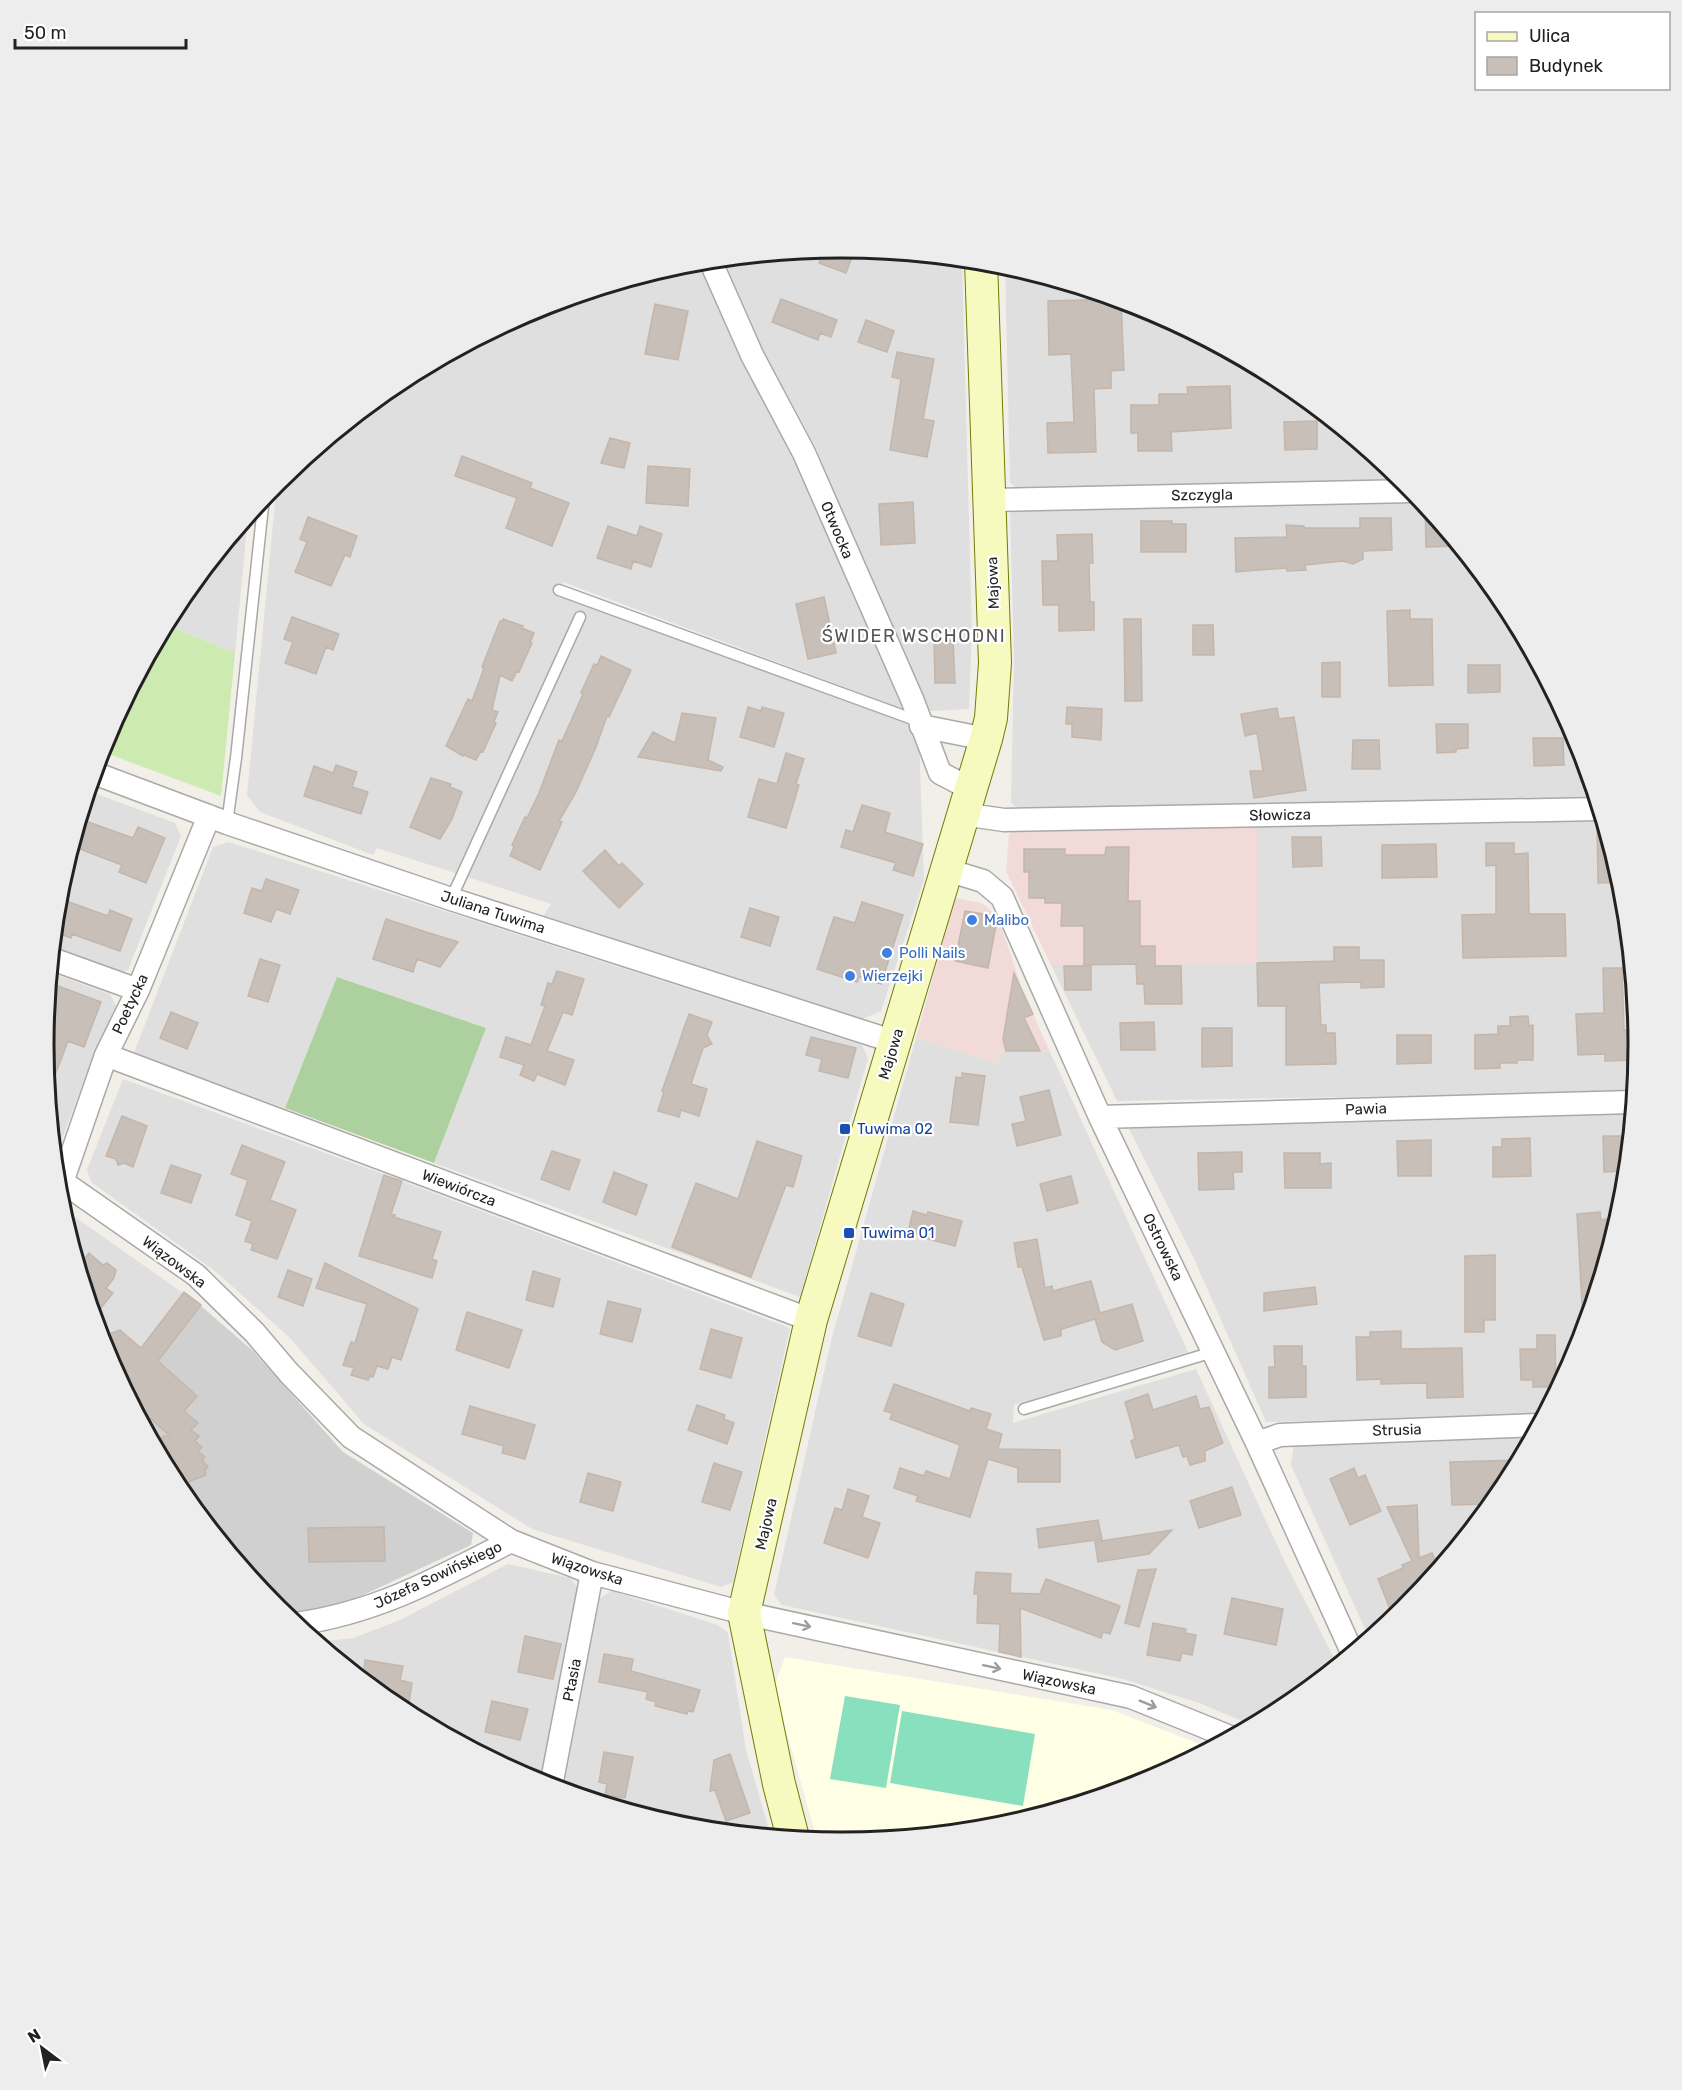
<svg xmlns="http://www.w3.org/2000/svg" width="1682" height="2090" viewBox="0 0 1682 2090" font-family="Rubik,sans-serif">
<rect width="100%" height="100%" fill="#f2efe9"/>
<!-- residential -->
<path fill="#e0dfdf" d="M841,248l121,11 10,373 -3,77 -39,2 -32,-58 -81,-203 -91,-169 -7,-22z
M701,261l155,331 50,118 -343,-128 -7,13 357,131 6,13 5,141 -43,131 -23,10 -316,-103 9,-14 -174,-56 -4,7 -113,-43 -13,-17 29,-303 -7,-1 8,-10 121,-99 138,-74 150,-45z
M1005,265l142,43 137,74 122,101 -391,4 -5,-5z
M1421,501l83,101 74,138 17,58 -576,11 -8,-6 3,-145 -4,-144 9,-8z
M248,517l-13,136 -69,-28 12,-23z
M124,704l-18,49 -5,-2 3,-12z
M89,791l86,32 6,13 -53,134 -10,5 -65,-24 6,-62z
M1602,818l21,72 15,155 -4,47 -517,9 -66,-136 206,-2v-139z
M229,842l633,203 6,13 -68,239 -366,-134 52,-135 -149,-51 -52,131 -151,-55 79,-206z
M51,973l59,21 6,12 -25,57 -31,81 -6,6 -10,-105z
M916,1038l82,25 3,-12 49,1 138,300 -174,53 -1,18 183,-54 87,189 54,106 -53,44 -32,17 -53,-22 -76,-24 -341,-74 -8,-10 57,-254z
M123,1079l279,102 388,147 -57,254 -12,5 -189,-58 -168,-105 -74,-86 -75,-67 -124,-89 -4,-12z
M1632,1110l-9,91 -45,150 -34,63 -278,8 -71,-161 -66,-132 5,-6z
M75,1217l125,88 -55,71 -45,-40 -35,-114z
M1532,1435l-28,53 -99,121 -36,29 -78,-173 3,-22z
M508,1564l62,14 12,14 -38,192 -9,-2 -137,-74 -80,-66 35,-4 47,-18z
M612,1591l106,34 10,8 18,117 25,86 -86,-9 -122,-37 37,-192z"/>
<!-- commercial -->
<path fill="#f2dad9" d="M1257,824v139l-206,2 -45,-94 3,-36 7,-7z
M955,898l27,5 16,14 24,72 28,63 -49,-1 -3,12 -82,-25z"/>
<!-- education -->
<path fill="#ffffe5" d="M785,1657l327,53 98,38 -64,34 -150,45 -155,15 -24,-2 -43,-153z"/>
<!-- religious -->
<path fill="#d0d0d0" d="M200,1305l53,46 90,101 130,81 -2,12 -138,64 -52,3 -4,-3 -99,-121 -74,-138 -4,-14 46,40z"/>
<!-- grass -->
<path fill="#cdebb0" d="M166,625l69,28 -14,143 -115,-43 18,-49z"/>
<!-- forest -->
<path fill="#add19e" d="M337,977l149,51 -52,135 -149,-55z"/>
<!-- pitch -->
<path fill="#88e0be" d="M845,1696l55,9 -14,83 -56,-9z
M902,1711l133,23 -12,72 -133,-23z"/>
<!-- building -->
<path fill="#c7bfb8" stroke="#c4b6ab" stroke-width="1.5" d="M841,248l14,1 -9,24 -27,-10 5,-14z
M781,299l56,21 -6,17 -11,-4 -2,7 -46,-18z
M1115,299l6,2 3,69 -13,1v17l-17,1 2,63 -48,1 -1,-30 27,-1 -3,-68 -22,1 -1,-54z
M655,304l33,7 -10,49 -33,-6z
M866,320l28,11 -7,21 -29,-10z
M897,352l37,7 -11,60 11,2 -7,36 -37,-7 11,-71 -9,-2z
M1230,386l1,42 -60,4 1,19h-34v-18h-7v-28h28v-11h29l-1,-7z
M1317,421v28l-32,1 -1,-28z
M610,438l20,5 -6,25 -23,-5z
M462,456l70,27 -2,5 39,15 -17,43 -46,-18 11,-30 -62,-22z
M648,466l42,3 -2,37 -42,-3z
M913,502l2,41 -34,2 -2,-41z
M1425,505l33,41 -32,1z
M308,517l49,19 -7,21 -5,-2 -14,31 -36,-14 12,-30 -7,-3z
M1360,518h31l1,32 -29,1v8l-10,5 -10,-3 -38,4 1,5 -19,1 -1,-3 -50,4 -1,-34 52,-1 -1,-12 18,1v2h56z
M1141,521h31v3h14v28h-45z
M608,526l29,10 3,-10 22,8 -11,33 -18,-6 -2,8 -34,-11z
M1092,534l1,29h-4l1,39h4v28l-35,1v-26h-16l-1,-44h16l-1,-26z
M824,597l12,56 -28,6 -12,-55z
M1410,610v9h22l1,66 -44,1 -2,-75z
M292,617l47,17 -6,16 -7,-3 -10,27 -31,-11 8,-21 -9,-3z
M503,619l20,7 -1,2 12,5 -4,10h2l-13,29 -2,-1 -5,10 -12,-6 -8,35 6,2 -4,10 2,1 -13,29 -2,-1 -5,9 -12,-5 -1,1 -17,-10 22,-47 4,2 12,-33 -2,-1 18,-46 2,1z
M1124,619h17l1,82h-17z
M1193,625h20l1,30h-21z
M953,640l2,43h-20l-1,-42z
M601,656l30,14 -22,47 -2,-1 -11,31 -20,45 -17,29 3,1 -22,48 -30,-14 4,-9 -2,-2 13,-28 2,1 12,-25 20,-53 3,1 4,-9 17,-38 -2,-1 13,-29 3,1z
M1340,662v35h-18v-34z
M1468,665h32v27l-32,1z
M748,707l13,4 1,-4 22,6 -10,34 -34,-10z
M1067,707l35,2 -1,31 -29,-3v-13h-6z
M1277,708l2,11 15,-2 12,73 -52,8 -4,-27h13l-6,-38 -12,3 -4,-22z
M682,713l34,5 -8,42 15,7 -2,4 -83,-14 15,-25 22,11z
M1436,724h32v24l-12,1v3l-19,1z
M1533,738h30l1,27 -30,1z
M1353,740h26l1,29h-28z
M786,753l18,6 -8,25 3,1 -13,43 -38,-11 11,-38 18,5z
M336,765l21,7 -5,15 16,5 -7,22 -57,-18 10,-30 19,7z
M431,778l20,6 -1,3 12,5 -10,27 -12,20 -30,-12z
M862,805l28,8 -5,19 38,12 -10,32 -20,-6 3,-7 -55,-16 5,-17 7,2z
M80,819l53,19 5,-11 27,11 -19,45 -27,-11 3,-7 -50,-19z
M1603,822l18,60 -23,1 -1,-60z
M1292,837h29l1,29 -29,1z
M1486,843h28v11l14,-1 1,61h36l1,42 -103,2 -1,-43 34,-1v-49l-10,1z
M1436,844l1,33 -55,1v-33z
M1106,847h23l-1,54h12v45h15v20h26l1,38h-37l-1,-20h-7l-1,-20 -52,1v-39h-23l1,-23h-17v-5h-16v-26h-5v-23h41v6h40z
M605,850l14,16 3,-3 21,21 -24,24 -36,-37z
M266,879l33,11 -9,24 -14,-5 -5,13 -27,-9 8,-25 10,3z
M58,898l50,18 2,-6 22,9 -12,32 -48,-17 -1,4 -16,-6z
M862,902l41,13 -22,69 -22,-7 -2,5 -40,-13 17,-52 21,6z
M750,908l29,9 -9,29 -29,-9z
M965,911l31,5 1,4 -9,48 -33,-7z
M386,919l40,13 32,10 -18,25 -23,-8 -4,13 -40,-13z
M1334,947h25v13h25v27l-23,1v-6l-42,1 2,42h5v8h9l1,31 -50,1v-59h-28l-1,-43 77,-2z
M260,959l20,6 -12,37 -20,-6z
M1064,966h27v24h-26z
M1603,968h19l2,62h12v30l-31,1v-7l-27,1 -2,-41 28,-1z
M557,971l27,8 -12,36 -9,-3 -16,39 27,9 -9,25 -28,-11 -3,7 -14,-6 4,-10 -24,-8 6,-20 25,8 14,-39 -4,-1 7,-22 4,1z
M1014,973l19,41 -9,4 16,33h-34l-3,-12z
M50,983l51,19 -17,45 -16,-6 -20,53 -4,-49z
M171,1012l27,11 -11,26 -27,-11z
M689,1014l23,8 -5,13 5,9 -9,4 -12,36 16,5 -8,27 -18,-6 -2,7 -21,-6 6,-19 -2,-1z
M1528,1016l1,10 4,-1v35h-16v3h-17v5l-25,1v-34l23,-1v-8h12v-9z
M1154,1022l1,28h-34l-1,-27z
M1202,1028h30v38l-30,1z
M1397,1035h34v28l-34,1z
M811,1037l45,11 -8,30 -29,-7 3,-12 -16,-4z
M962,1073l23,3 -7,49 -28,-3 6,-45 6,1z
M1049,1090l12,45 -44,11 -5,-22 14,-3 -6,-24z
M122,1116l25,10 -14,41 -9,-4 -6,2 -2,-6 -10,-3z
M1603,1136h20v6h6l-3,29 -22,1z
M1530,1138l1,38 -38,1v-30h9v-8z
M1431,1140v36h-33l-1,-35z
M757,1141l45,15 -9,31 -7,-2 -35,92 -79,-30 24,-64 42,16z
M242,1145l43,17 -15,38 26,10 -19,49 -26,-9 2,-6 -8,-3 7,-20 -16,-6 12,-35 -17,-6z
M552,1151l28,9 -11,30 -28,-11z
M1242,1152v20h-9l1,17 -35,1 -1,-37z
M1284,1153h36v11l11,-1v25h-46z
M171,1165l30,10 -10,28 -30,-10z
M614,1172l33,13 -11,30 -33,-13z
M384,1175l18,6 -11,33 4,1 -1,2 47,15 -9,27 5,2 -5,17 -73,-22z
M1071,1176l7,27 -31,8 -7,-27z
M913,1211l14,4 1,-3 34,9 -7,25 -34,-9 1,-2 -14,-3z
M1600,1212l1,8 5,-1 2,32 -22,72h-3l-6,-109z
M1037,1239l8,49 7,-2 1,5 38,-10 9,32 32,-9 11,37 -28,9 -13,-8 -7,-23 -33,10 -1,-3v10l-17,4 -22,-73h-4l-4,-24z
M89,1253l14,12 4,-2 9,7 -2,8 -8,10 7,5 -19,24 -15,-51z
M1495,1255v65h-11v12h-19v-76z
M325,1263l93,46 -17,51 -9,-3 -4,12 -11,-3 -4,11 -3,-1 -2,4 -17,-5 3,-7 -11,-3 8,-23 4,1 12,-39 -51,-16z
M288,1270l24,9 -9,27 -25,-9z
M533,1271l27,8 -7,28 -27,-7z
M1315,1287l2,17 -53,7v-18z
M184,1292l17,13 -43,56 39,35 -13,15 14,12 -7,7 8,6 -4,5 7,6 -4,4 7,6 -3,3 6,7 -3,3 1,5 -29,11 -25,-46 17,-5 -36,-32 -29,-53 -4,-13 20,-7 21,18z
M871,1293l33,11 -13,42 -33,-10z
M608,1301l33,8 -9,33 -32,-8z
M467,1312l55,18 -13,38 -53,-18z
M711,1329l31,9 -11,40 -31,-9z
M1401,1331v18l61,-1 1,49 -36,1v-15l-46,1v-5l-24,1 -1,-43h14v-5z
M1537,1335h18l1,52h-23v-7h-12l-1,-31h17z
M1274,1346h28v20h4v31l-37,1v-31h6z
M894,1384l76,27 1,-3 20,6 -5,15 16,5 -4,15 62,1v32h-42v-14l-30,-9 -18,58 -54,-16 2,-5 -24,-8 6,-20 24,8 2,-5 24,8 10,-34 -70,-26 2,-6 -8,-2z
M1148,1394l5,16 43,-14 4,13 9,-2 14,36 -18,8v10l-15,4 -3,-9 -4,1 -4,-12 -43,13 -5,-17 4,-2 -2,-9 -8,-28z
M697,1405l28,10 -1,4 10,4 -7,21 -39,-14z
M470,1406l65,19 -10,34 -23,-6 2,-7 -42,-12z
M1519,1460l-15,28 -13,16 -39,1 -2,-43z
M714,1463l28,9 -12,38 -28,-8z
M1354,1468l4,10 7,-3 16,36 -31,14 -20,-46z
M588,1473l33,9 -8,29 -33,-9z
M1232,1487l9,28 -42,13 -9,-27z
M848,1489l21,7 -7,21 18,6 -12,35 -44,-15 11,-35 7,2z
M1417,1505l2,53 13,-5 6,15 -25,31 -23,10 -12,-30 25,-11 -1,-3 10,-4 -25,-54z
M1098,1520l4,19 -63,9 -2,-19z
M384,1527l1,34 -76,1 -1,-34z
M1172,1530l-23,24 -51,8 -3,-20z
M1156,1569l-17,58 -14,-4 13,-53z
M976,1572l35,2 -1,19 30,1 6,-15 74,27 -10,28 -7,-2 -2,6 -81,-30 1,49 -22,-5 1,-28 -23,-1 1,-29h-4z
M1232,1598l51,11 -7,36 -52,-11z
M1153,1623l33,6 -1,4 11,2 -4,20 -10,-2 -2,8 -33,-6z
M525,1636l36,8 -8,35 -35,-7z
M604,1654l29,5 -2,12 69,19 -7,22 -5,-1 -1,3 -32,-8 1,-4 -10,-3 2,-7 -49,-10z
M365,1660l38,6 -3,14 12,3 -3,20 -21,-3 -25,-21z
M492,1701l36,8 -8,31 -35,-8z
M604,1752l29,5 -8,41 -20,-3 2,-11 -8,-2z
M730,1754l20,59 -24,8 -11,-31 -5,1 4,-31z"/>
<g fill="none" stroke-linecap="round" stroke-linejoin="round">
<!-- lane casing -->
<g stroke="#a9a9a9" stroke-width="13">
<path id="lane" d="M559,590l359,131
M227,823l9,-65 28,-261
M451,899l129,-282
M1024,1409l189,-57"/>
</g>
<!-- street casing -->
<g stroke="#a9a9a9" stroke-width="25">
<path id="street" d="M710,260l42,95 52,98 108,246 28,74 31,16
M990,500l423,-9
M921,726l65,13
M94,773l133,50 224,76 444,143
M962,814l42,6 595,-11
M947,870l36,11 19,16 98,220 157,326 95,209
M52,959l86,31
M106,1055l705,265
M1100,1117l533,-15
M57,1178l139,97 59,58 34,40 62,64 160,104 81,32 152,40 387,84 99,40
M58,1194l48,-139 32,-65 71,-174
M1257,1443l23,-8 258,-10
M295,1624c81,-11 144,-46 216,-83
M551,1786l41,-213"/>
</g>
<!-- secondary casing -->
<g stroke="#707d05" stroke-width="34">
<path id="secondary" d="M793,1838l-14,-54 -35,-171 67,-293 175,-581 5,-21 4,-55 -14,-402"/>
</g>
<!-- lane -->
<use href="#lane" stroke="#fff" stroke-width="10"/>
<!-- street -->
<use href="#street" stroke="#fff" stroke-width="22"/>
<!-- secondary -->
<use href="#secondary" stroke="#f7fabf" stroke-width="32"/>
</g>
<!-- one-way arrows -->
<defs><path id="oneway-shaft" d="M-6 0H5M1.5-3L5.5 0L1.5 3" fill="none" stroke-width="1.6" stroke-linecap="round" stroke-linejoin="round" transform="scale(1.5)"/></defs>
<g stroke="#9c9c9c">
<use href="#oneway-shaft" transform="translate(802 1625) rotate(12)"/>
<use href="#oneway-shaft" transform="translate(992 1667) rotate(12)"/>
<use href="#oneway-shaft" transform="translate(1148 1704) rotate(22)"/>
</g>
<!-- markers -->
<g fill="#3f7fe0" stroke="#fff" stroke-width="2">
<circle cx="972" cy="920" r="6"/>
<circle cx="887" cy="953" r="6"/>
<circle cx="850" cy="976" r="6"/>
</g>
<g fill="#1a4fb4" stroke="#fff" stroke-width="2">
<rect x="839" y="1123" width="12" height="12" rx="3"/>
<rect x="843" y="1227" width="12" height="12" rx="3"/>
</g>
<g text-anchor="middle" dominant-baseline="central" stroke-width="4.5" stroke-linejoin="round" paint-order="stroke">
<!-- street labels -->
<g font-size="15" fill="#222" stroke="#fff">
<text transform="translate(1202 495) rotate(-1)">Szczygla</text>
<text transform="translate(837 530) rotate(67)">Otwocka</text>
<text transform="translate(993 583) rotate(-92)">Majowa</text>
<text transform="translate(1280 815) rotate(-1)">Słowicza</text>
<text transform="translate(493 912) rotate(18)">Juliana Tuwima</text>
<text transform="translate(130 1004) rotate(-65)">Poetycka</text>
<text transform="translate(891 1054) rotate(-73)">Majowa</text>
<text transform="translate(1366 1109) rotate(-2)">Pawia</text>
<text transform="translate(459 1188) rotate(21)">Wiewiórcza</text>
<text transform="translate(1163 1247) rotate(64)">Ostrowska</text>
<text transform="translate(174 1262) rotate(37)">Wiązowska</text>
<text transform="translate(1397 1430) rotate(-2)">Strusia</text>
<text transform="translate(766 1524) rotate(-77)">Majowa</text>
<text transform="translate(587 1569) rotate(18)">Wiązowska</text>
<text transform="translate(438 1575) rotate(-25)">Józefa Sowińskiego</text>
<text transform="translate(572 1680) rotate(-79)">Ptasia</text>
<text transform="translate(1059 1682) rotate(12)">Wiązowska</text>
</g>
<!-- shop labels -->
<g font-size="15" fill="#366cbe" stroke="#fff" text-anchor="start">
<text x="984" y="920">Malibo</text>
<text x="899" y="953">Polli Nails</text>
<text x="862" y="976">Wierzejki</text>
</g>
<!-- transit labels -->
<g font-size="15" fill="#164399" stroke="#fff" text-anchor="start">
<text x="857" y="1129">Tuwima 02</text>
<text x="861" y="1233">Tuwima 01</text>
</g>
<!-- quarter labels -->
<g font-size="18" letter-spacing="1.5" fill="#555" stroke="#fff">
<text x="914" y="636">ŚWIDER WSCHODNI</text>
</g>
</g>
<!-- crop -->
<path d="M0 0H1682V2090H0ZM54 1045a787 787 0 1 1 1574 0a787 787 0 1 1-1574 0Z" fill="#ededed" fill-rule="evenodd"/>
<path fill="none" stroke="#222" stroke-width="3" d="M54 1045a787 787 0 1 1 1574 0a787 787 0 1 1-1574 0Z"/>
<!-- legend -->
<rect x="1475" y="12" width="195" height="78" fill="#ffffff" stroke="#a7a7a7" stroke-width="1.5"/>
<rect x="1487" y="32" width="30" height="9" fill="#f7fabf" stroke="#a7a7a7" stroke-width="1.5"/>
<text x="1529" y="42" font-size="18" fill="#222222">Ulica</text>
<rect x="1487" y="57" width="30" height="18" fill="#c7bfb8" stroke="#a7a7a7" stroke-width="1.5"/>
<text x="1529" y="72" font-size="18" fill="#222222">Budynek</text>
<!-- north arrow -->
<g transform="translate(42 2048) rotate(328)" stroke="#ffffff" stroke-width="4.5" paint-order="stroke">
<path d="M0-4.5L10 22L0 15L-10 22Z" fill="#222222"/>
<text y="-9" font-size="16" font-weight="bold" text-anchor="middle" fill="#222222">N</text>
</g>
<!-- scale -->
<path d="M15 39v9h171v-9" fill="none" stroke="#222222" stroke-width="3"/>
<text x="24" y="39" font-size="18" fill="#222222" stroke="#ffffff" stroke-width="4.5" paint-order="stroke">50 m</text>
</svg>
